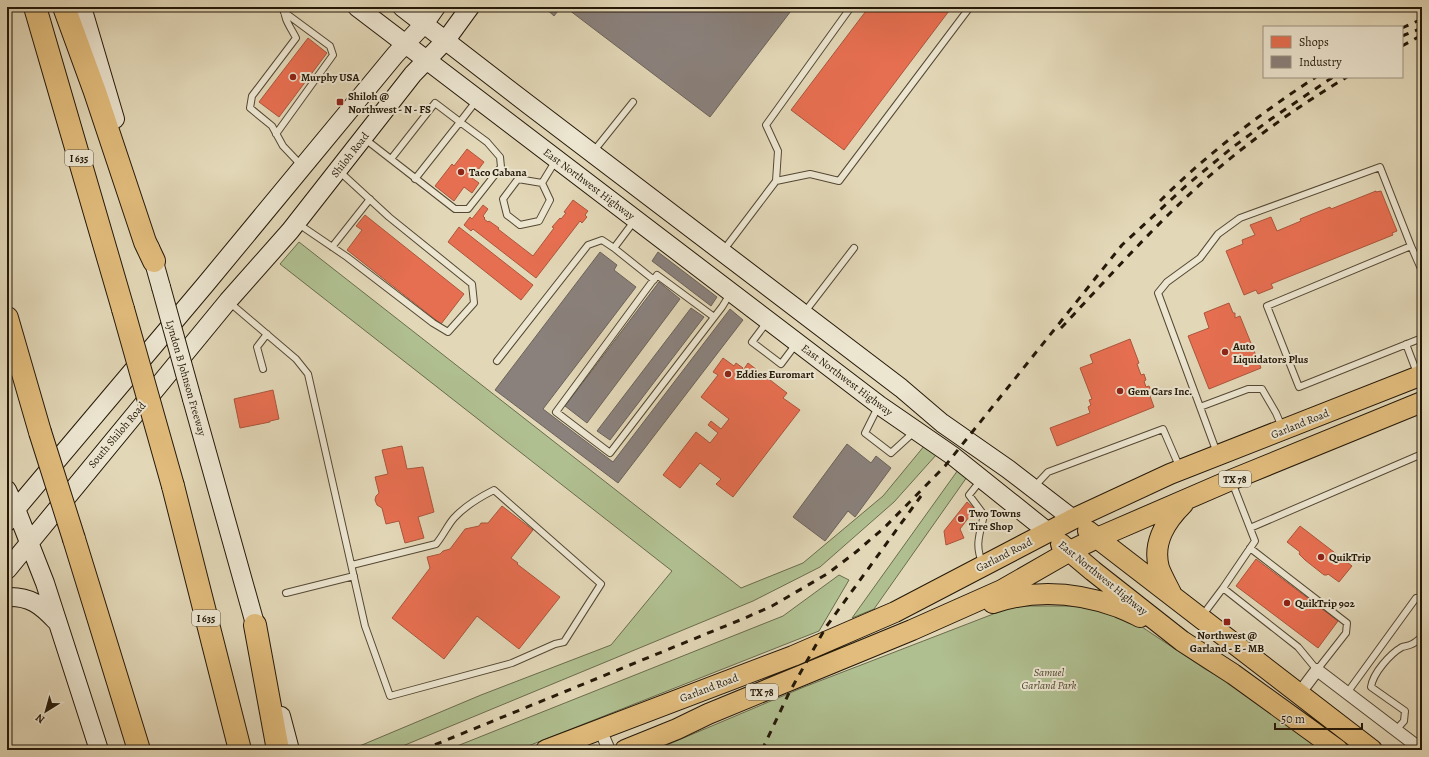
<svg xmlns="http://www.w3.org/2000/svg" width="1429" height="757" viewBox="0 0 1429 757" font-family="Alegreya,serif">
<rect width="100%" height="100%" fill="#e2d7b7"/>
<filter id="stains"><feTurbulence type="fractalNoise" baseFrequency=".005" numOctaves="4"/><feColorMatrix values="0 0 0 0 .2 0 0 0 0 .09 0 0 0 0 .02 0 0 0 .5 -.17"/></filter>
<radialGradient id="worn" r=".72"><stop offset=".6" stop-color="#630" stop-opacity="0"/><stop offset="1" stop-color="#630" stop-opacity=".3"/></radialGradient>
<!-- green -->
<path fill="#b0bf90" stroke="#6a6c4c" d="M299,242l442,346 62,-25 80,-67 42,-51 12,9 -43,48 -74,65 -67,34 -360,149h-43l131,-55 130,-50 61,-74 -392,-307z
M958,470l9,7 -93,132 -22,9z
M839,575l10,5 -30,51 -301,119h-71l336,-134z
M1014,606h60l50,9 81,54 49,27 70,54h-669l149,-63z"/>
<!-- shops -->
<path fill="#e76f51" stroke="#ac553b" d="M869,7h83l-108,143 -53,-40z
M308,38l19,15 -48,64 -20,-15z
M467,149l17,13 -12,16 7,5 -7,10 -8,-6 -10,14 -19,-15 17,-22 2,2z
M1376,191v1l5,-1 16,40 -5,2 1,2 -122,49 2,4 -15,6 -2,-4 -12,5 -18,-44 17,-7 -1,-4 13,-5 -5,-10 21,-8 6,14 24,-10 -1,-2 30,-12 1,2z
M573,200l15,11 -3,4 2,2 -5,6 -2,-2 -44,57 -63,-49 -2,2 -7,-6 6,-8 2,2 11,-14 5,4 -5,7 2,2 -1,1 4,3 1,-1 10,7 -1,1 35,27 21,-28 -2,-1 8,-9 1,1 5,-6 -2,-1z
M365,215l99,79 -23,30 -94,-74 15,-20 -6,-4z
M459,227l74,58 -12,15 -73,-58z
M1229,303l4,10h2v5l5,-2 21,52 -52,21 -21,-53 21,-8 -5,-15z
M1130,339l9,24 -2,1 4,11 3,-1 2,6 -2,1 2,6 3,-1 4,9 -3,1 4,11 -97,39 -7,-18 40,-15 -2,-6 3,-2 -2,-5 3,-1 -12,-31 13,-5 -3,-8z
M723,358l11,8 2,-3 7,5 -3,3 2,1 6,-9 39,30 -4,5 17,12 -67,87 -17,-13 5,-5 -21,-16 -20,25 -17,-13 33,-43 14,11 8,-10 -10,-8 3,-4 10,8 8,-10 -28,-22 17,-22 -5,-3z
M273,390l6,29 -9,2v1l-30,6 -6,-29z
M402,446l5,23 16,-2 11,45 -16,5 6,21 -19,5 -6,-22 -13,3 -4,-16 -5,-3 -2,-5 1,-4 3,-3 -4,-16 13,-3 -6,-24z
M967,502l8,7 -15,20 4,9 -18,7 -2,-14z
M502,506l31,24 -22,28 7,5 -1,1 43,33 -41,52 -42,-33 -33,43 -52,-41 38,-50 -3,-11 13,-3 3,-3 7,-2 15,-20 14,-3 2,-3h7z
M1300,526l52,40 -13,16 -11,-8 -1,1h-3l-19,-15 -6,-6 1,-2 -13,-10z
M1256,559l82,62 -20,27 -82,-62z"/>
<!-- industry -->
<path fill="#8a817c" stroke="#6b6259" d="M544,7h17l-7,9z
M565,7h229l-84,110z
M600,252l17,13 -3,5 22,17 -93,122 70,53 117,-153 13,11 -125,163 -123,-93z
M658,252l59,45 -6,9 -59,-45z
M659,282l21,17 -93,124 -22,-17z
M691,308l13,9 -94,123 -13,-9z
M847,444l24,19 5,-7 15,12 -36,49 -7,-6 -23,30 -32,-24z"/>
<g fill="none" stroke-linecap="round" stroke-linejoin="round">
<!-- service casing -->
<g stroke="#544834" stroke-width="8">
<path id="service" d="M284,7c-1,11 7,21 12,31l-44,58 -2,12 22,18 11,20 18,19
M276,134l57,-79 -3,-9 -46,-34
M365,139l90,70h13l33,-42 -1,-10 -13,-15 -27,-20 17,-22
M593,152l40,-50
M391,159l44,-56 25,19 -45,57
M776,181l34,-7 29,7 131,-174
M542,183l-24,-4 -15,20 4,16 13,10 19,-4 11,-21 -8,-17 14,-23
M635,220l-21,28 40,32
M297,223l50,34 86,66 15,9 26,-29 -2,-19 -83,-67 -50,-46
M332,247l38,-48
M723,251l53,-70 2,-30 -12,-26 85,-118
M1422,271l-11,-25 -144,60 32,81 123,-49
M229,302l67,57 12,15 57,252 25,70 122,-33 43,-19 9,-2 37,-58 -107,-94c-14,7 -29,16 -40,28 -7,8 -11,18 -18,26l-84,21
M804,313l50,-65
M714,317l-57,-42 -101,137 54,41 112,-146 8,-13
M767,322l-15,20 29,22 15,-20
M1406,344l11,29
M497,361l91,-116 14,-5 12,8
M263,369l-6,-22 10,-13
M878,407l-13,26 26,20 23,-21
M1200,407l48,-18h14l14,24 6,14
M1217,453l-59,-160 9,-11 33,-24 18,-24 22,-16 140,-51 31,79
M981,480l-12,15 15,20c-4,18 -10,31 -1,49
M1034,487l14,-15 115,-43 16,37
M1250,528l172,-74
M1223,588l32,-47 -23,-59
M286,593l68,-17
M1202,616l21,-28 75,59 19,23 29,-37 1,-10 -97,-75
M1347,693l69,-95 6,-1
M1396,730l8,-9 1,-10 -34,-24c2,-14 19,-33 31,-40 3,-1 7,-1 10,-3 3,-1 7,-5 10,-7"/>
</g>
<!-- minor casing -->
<g stroke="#544834" stroke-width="14">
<path id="minor" d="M1299,694l18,-24 105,80
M600,729l9,21"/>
</g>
<!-- secondary casing -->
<g stroke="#241808" stroke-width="20">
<path id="secondary" d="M82,7l33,112
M357,7l522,398 74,51 95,76
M402,7l127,98 372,283 41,35 66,46 65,50
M150,248l11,39
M192,399l67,239
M7,490l9,19 29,74 54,167
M7,522l9,-13 189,-224 190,-230 29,-31 12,-17
M7,570l221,-269 62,-70 123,-157 33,-34 24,-33
M7,597c23,-1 34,8 49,24
M281,716l9,34"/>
</g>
<!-- primary casing -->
<g stroke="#241808" stroke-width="22">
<path id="primary" d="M1088,531l284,219
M1061,544l32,27 89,70 51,33 105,76
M1171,593c-4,-8 -9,-17 -12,-25 -7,-26 7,-47 24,-64
M993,603c42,-14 83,-11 125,4 7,3 15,6 22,10
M546,750l247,-94 102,-44 178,-93 97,-45 252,-99
M625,750l52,-21 31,-15 204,-84 90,-40 68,-39 27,-13 134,-58 191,-78"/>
</g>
<!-- motorway casing -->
<g stroke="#241808" stroke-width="24">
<path id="motorway" d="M35,7l88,302
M64,7l31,85 50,150 9,19
M7,318l33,114
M173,486l67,264
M74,539l65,211
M255,625l23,125"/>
</g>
<!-- service -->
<use href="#service" stroke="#ece5d0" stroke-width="6"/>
<!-- minor -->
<use href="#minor" stroke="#ece5d0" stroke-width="12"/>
<!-- secondary -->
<use href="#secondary" stroke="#ece5d0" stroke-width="18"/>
<!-- primary -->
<use href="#primary" stroke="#e1bc7c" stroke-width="20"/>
<!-- motorway -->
<use href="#motorway" stroke="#e1bc7c" stroke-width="22"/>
<!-- rail -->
<path stroke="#241808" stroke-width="3" stroke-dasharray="7 7" stroke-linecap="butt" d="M1402,28l20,-9
M1402,36l20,-8
M1402,46l20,-11
M1160,201c47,-47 101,-88 156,-124
M1061,328c50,-53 98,-108 153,-156 41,-35 86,-67 133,-95
M422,750l323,-132 27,-12 55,-32 29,-22 29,-25 60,-61 177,-221 66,-61 45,-37 38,-28 62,-42
M762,750l27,-57 37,-66 95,-131"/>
<!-- secondary-bridge casing -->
<g stroke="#241808" stroke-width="20" stroke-linecap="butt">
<path id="secondary-bridge" d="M161,287l31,112"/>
</g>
<!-- motorway-bridge casing -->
<g stroke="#241808" stroke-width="24" stroke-linecap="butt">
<path id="motorway-bridge" d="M123,309l50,177
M40,432l34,107"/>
</g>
<!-- secondary-bridge -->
<use href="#secondary-bridge" stroke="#ece5d0" stroke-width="18"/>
<!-- motorway-bridge -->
<use href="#motorway-bridge" stroke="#e1bc7c" stroke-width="22"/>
</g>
<!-- markers -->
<g fill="#8f2418" stroke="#ece5d0" stroke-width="1.5">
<circle cx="293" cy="77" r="4"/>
<rect x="336" y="98" width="8" height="8" rx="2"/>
<circle cx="461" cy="172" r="4"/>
<circle cx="1225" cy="352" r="4"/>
<circle cx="728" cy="374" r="4"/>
<circle cx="1120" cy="391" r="4"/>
<circle cx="961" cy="519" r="4"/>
<circle cx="1321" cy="557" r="4"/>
<circle cx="1287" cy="603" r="4"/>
<rect x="1223" y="618" width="8" height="8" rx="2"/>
</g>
<g text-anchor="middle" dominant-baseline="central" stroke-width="4" stroke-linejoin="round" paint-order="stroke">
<!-- shield labels -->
<g fill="#ece5d0" stroke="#605644" stroke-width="1">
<rect x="65" y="150" width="28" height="16" rx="3"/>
<rect x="1219" y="471" width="32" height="16" rx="3"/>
<rect x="192" y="610" width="28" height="16" rx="3"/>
<rect x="746" y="684" width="32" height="16" rx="3"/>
</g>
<g font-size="10" font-weight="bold" fill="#241808">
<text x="79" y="158">I 635</text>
<text x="1235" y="479">TX 78</text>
<text x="206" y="618">I 635</text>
<text x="762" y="692">TX 78</text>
</g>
<!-- poi labels -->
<g font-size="11" font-weight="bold" fill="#241808" stroke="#ece5d0" text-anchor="start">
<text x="301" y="77">Murphy USA</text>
<text x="348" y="96">Shiloh @<tspan x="348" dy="13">Northwest - N - FS</tspan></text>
<text x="469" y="172">Taco Cabana</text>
<text x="1233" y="346">Auto<tspan x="1233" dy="13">Liquidators Plus</tspan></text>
<text x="736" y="374">Eddies Euromart</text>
<text x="1128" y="391">Gem Cars Inc.</text>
<text x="969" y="513">Two Towns<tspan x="969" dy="13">Tire Shop</tspan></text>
<text x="1329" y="557">QuikTrip</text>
<text x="1295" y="603">QuikTrip 902</text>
<text x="1227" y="635" text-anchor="middle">Northwest @<tspan x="1227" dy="13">Garland - E - MB</tspan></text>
</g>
<!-- street labels -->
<g font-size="11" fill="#241808" stroke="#ece5d0">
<text transform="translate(350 155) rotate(-52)">Shiloh Road</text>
<text transform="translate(589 184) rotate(37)">East Northwest Highway</text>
<text transform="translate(186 378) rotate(74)">Lyndon B Johnson Freeway</text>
<text transform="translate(847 380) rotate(37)">East Northwest Highway</text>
<text transform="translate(1300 424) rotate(-22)">Garland Road</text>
<text transform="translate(117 435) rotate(-50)">South Shiloh Road</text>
<text transform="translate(1004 555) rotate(-27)">Garland Road</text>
<text transform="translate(1103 578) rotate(39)">East Northwest Highway</text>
<text transform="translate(709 688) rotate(-21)">Garland Road</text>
</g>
<!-- park labels -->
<g font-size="11" font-style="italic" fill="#4e4a31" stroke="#ece5d0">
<text x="1049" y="672">Samuel<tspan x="1049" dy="13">Garland Park</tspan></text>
</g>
</g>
<!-- margin -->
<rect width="1429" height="757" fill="none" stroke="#e2d7b7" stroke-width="24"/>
<rect x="8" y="8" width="1413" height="741" fill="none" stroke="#241808" stroke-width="2"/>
<rect x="12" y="12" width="1405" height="733" fill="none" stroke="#241808"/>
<!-- legend -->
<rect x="1263" y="26" width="140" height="52" fill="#ece5d0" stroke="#9c9380"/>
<rect x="1271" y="36" width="20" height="12" fill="#e76f51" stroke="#9c9380"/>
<text x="1299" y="46" font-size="12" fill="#241808">Shops</text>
<rect x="1271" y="56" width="20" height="12" fill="#8a817c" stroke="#9c9380"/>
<text x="1299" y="66" font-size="12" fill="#241808">Industry</text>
<!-- north arrow -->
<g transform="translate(46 711) rotate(217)" stroke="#ece5d0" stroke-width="3" paint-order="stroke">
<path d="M0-3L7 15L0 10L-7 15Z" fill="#241808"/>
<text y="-6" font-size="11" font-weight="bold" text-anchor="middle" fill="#241808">N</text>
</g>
<!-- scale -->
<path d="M1275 723v6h87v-6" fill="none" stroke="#241808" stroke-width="2"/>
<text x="1281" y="723" font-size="12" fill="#241808" stroke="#ece5d0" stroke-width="3" paint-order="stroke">50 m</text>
<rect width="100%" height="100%" filter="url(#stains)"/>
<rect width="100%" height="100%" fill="url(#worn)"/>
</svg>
